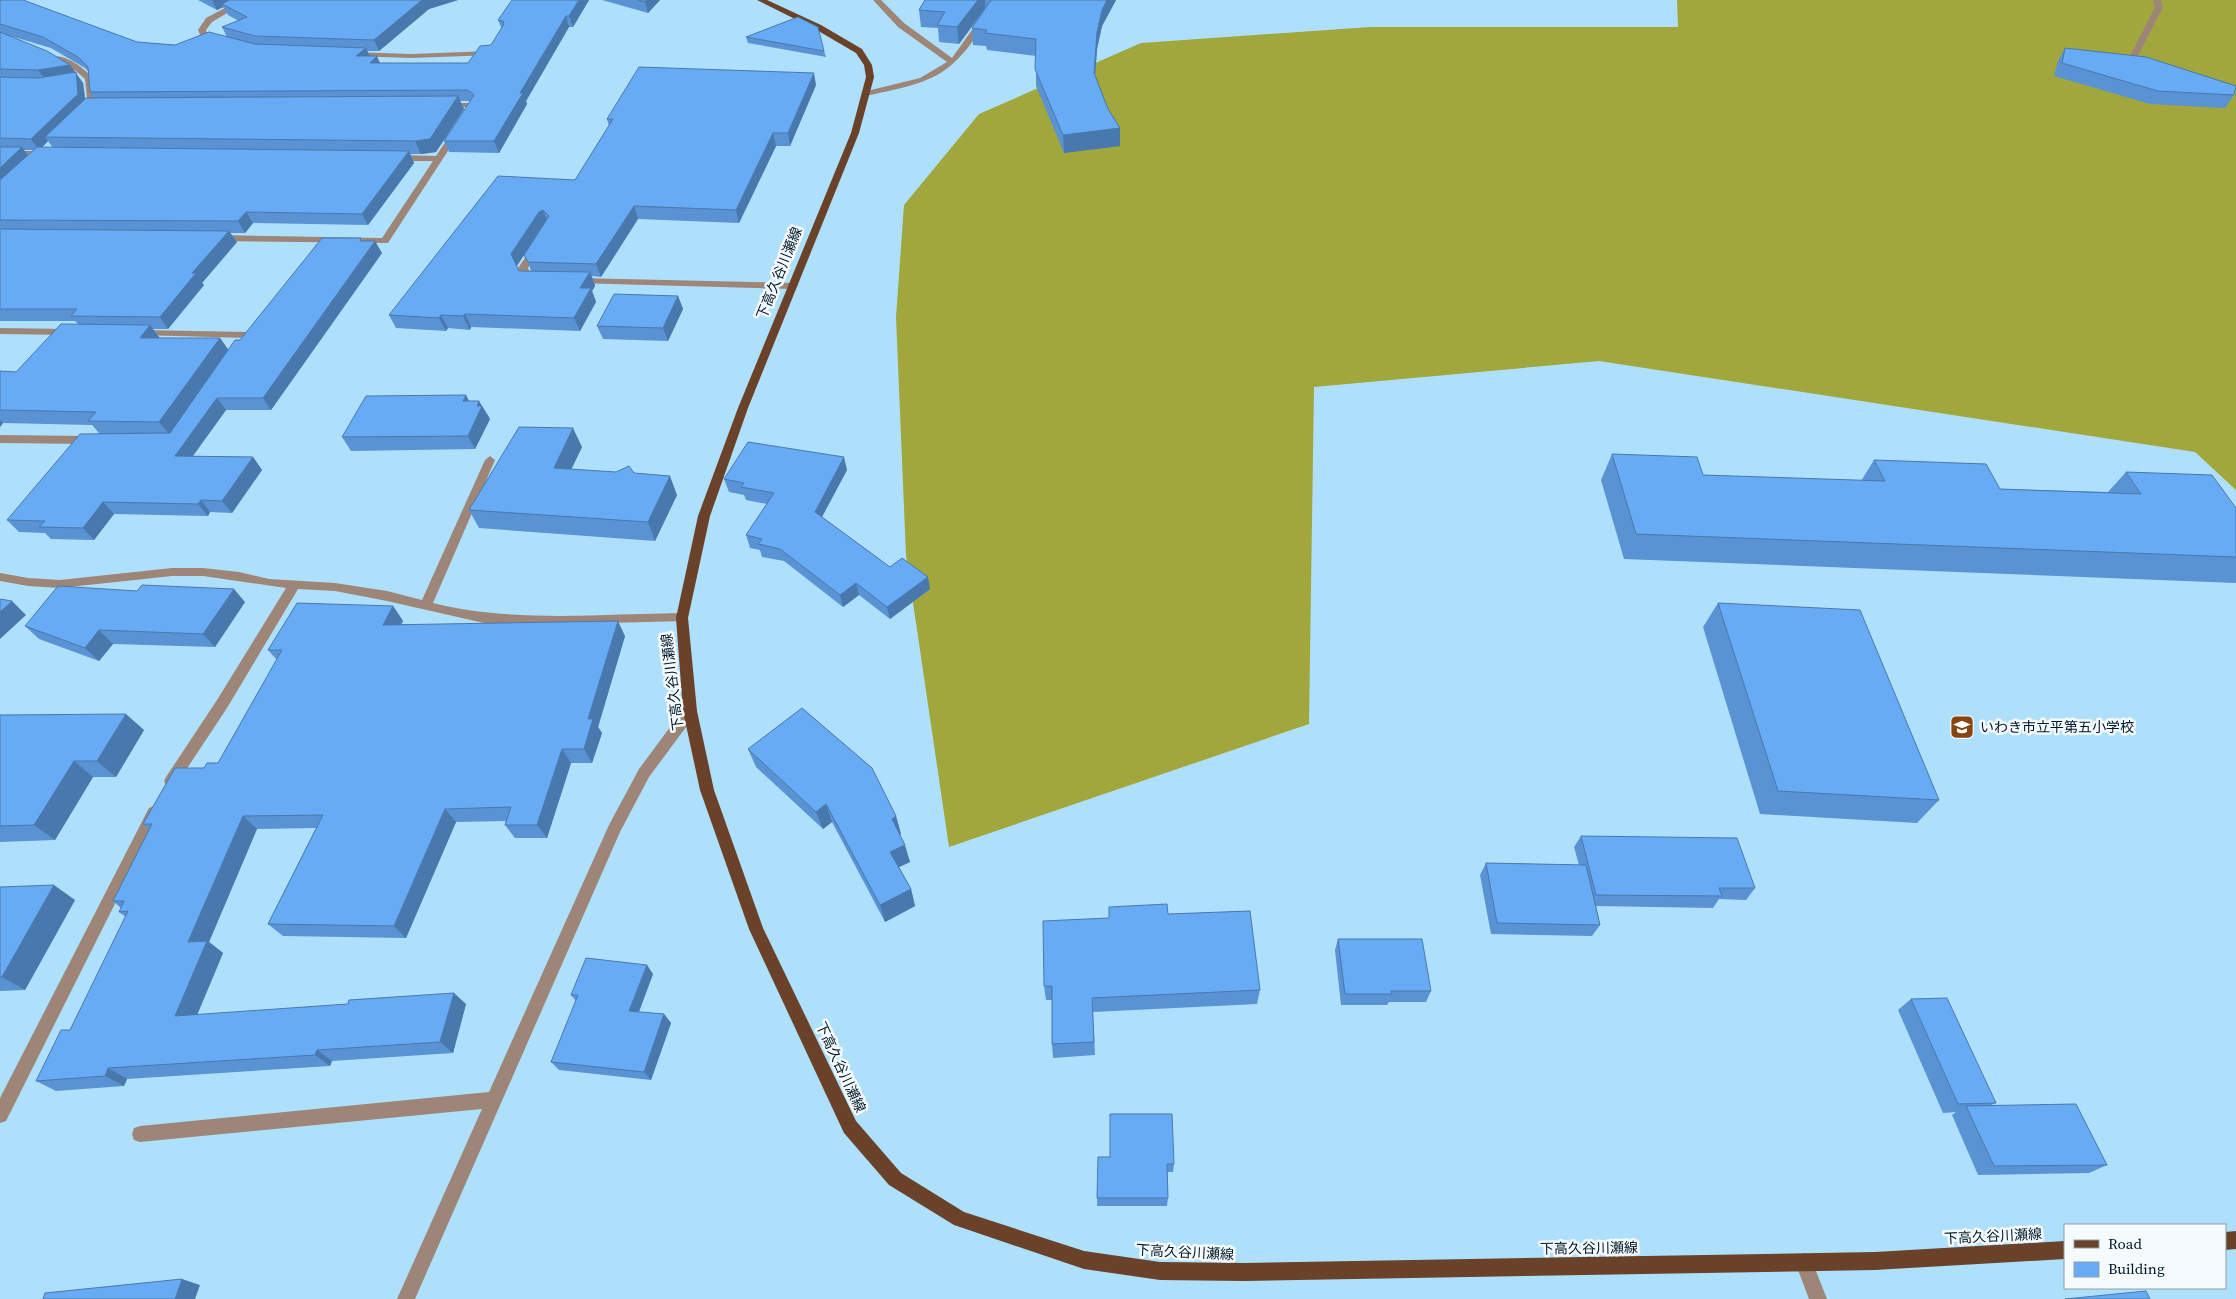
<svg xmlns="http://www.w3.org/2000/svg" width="2236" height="1299" viewBox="0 0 2236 1299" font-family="'Source Serif 4','Noto Sans JP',serif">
<rect width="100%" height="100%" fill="#afe0fb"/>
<!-- forest -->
<path fill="#a1a73d" d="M1677,0h559v490l-41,-38 -596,-91 -285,26 -5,337 -360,123 -43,-292 -10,-238 8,-112 75,-91 162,-71 229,-16h308z"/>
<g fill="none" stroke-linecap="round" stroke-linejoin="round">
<!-- minor -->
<path fill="#9d8678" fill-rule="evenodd" d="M240,0h9l-37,22 -6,8 1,4 14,3v4l-20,-4 -3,-7 8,-12z
M873,0h8l23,23 48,35 27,-38 7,2c-37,58 -56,60 -120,74l-4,-2 1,-2 57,-14 27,-16 -49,-35z
M2153,0h8l2,7 -26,51 -7,2 -1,-2 26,-51z
M491,51h3v4l-83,3 -59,-2 -4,-2 4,-2 59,2z
M53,56c14,-1 31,12 40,22l3,29 -6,7 -7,-2 5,-5 -3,-28 -9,-8 -23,-11z
M442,103h31l4,2 -8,12h-3l-4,-2 5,-8h-25z
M452,132l7,2 -71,109 -171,-2 -5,-3 5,-3 165,3 51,-77h-36l-4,-3 4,-3 39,1z
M0,151h47l4,3 -4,3h-47z
M537,244l5,3 -14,21 4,9 8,3 -5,3 -10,-1 -7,-14 16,-23z
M578,278l215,5 5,3 -5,3 -218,-6 -2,-2z
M0,328l70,1 5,3 -5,3 -70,-1z
M140,330l109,2 5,3 -5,3 -112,-3v-4z
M0,435l90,1 5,4 -5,4 -90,-1z
M490,456l5,4 -62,143c81,20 167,11 249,10l6,5 -2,3 -157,4 -45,-2 -97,-22 -52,-10 -37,-2 -71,119 -51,77 -5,2 -5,-2 -2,-4 2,-4 51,-77 69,-112 -83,-12h-31l-112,12 -32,-2 -28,-5v-8l28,5 32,2 112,-12h31l36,4 30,7 66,4 52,8 35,9 63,-140z
M690,706l5,1 2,4 -2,4 -46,62 -29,55 -205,467h-18l85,-190 -342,33 -6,-2 -2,-6 2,-6 6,-2 349,-34 120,-267 30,-56 46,-62z
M154,806l5,2 2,4 -2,4 -153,305 -6,2v-25l149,-290z
M1804,1253l6,3 17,43h-18l-14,-37 3,-6z"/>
<!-- major -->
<path fill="#694229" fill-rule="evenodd" d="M757,0h10l54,25 41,24 10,16 2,12 -15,56 -111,275 -38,108 -22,102 9,93 17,79 49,138 93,193 45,52 63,39 120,39 76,11 84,1 631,-11 190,-11v18l-190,11 -631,11 -84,-1 -76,-11 -130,-44 -65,-40 -45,-52 -95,-204 -49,-139 -17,-79 -7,-93 22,-102 40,-108 113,-275 15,-56 -2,-12 -8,-12 -41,-24z
M2236,1231v18l-11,1v-18z"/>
</g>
<!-- wall -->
<path fill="#5993d3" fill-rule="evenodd" d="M0,0l137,42 38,3 52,-8 -5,-10 17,-6 -11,-6 -5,-8 -6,3 -19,-10h260l-29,9 -50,42h-12l3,5 10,7h88l23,-18 11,-16 -4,-9 91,-20 -16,27h-4l-43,74 1,3 -28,49 -50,-1 -5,-11 26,-40h-10l4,8 -28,43 -15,2h-11l4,9 -46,62 -115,-2 -8,10h-15l7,9 -35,41 2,2 -36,44h-15l7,9h60l8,12 135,-109 19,12 -111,157h-45l-33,46 60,1 9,13 -30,43 -22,-1 -2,4 -94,-2 -20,26 -43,-1 -6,-6 -26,-1 -12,-12 92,-87 -7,-8 -89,-2 -3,4v-56l16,1 62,-48 -3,-3h-75zM7,35l44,13 34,20 3,3 2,21 4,6 -9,1 -2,-16 -13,-18zM48,141l5,7h-11zM24,150h10l-6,6z
M602,0h58l-12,13z
M925,0h191l-14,26 -5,23 -2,27 13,33 12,19v18l-56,7 -28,-67v-30l-49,-6 -1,-4 -13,-1 -1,-17 14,-20 -27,36 -20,-2 -1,-14 -17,-1 -2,-17z
M746,37l78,14 2,6 -78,-14z
M2065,48l169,47 -9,13 -75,-4 -96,-28 4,-15z
M816,85l-26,61h-14l-37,77 -101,-4 -37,58 -9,-1 3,10 -3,5 4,11 -16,29 -109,-4 -1,3 -22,-2 -2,3 -50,-3 -7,-13 186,-135 34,-54 -2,-7zM524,255l4,7 3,9h-12l-2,-5z
M678,296l5,13 -15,32 -65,-2 -6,-13z
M470,401h9l11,18 -15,30 -124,2 -9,-14z
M582,447l-11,22 106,26 -22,46 -176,-13 -10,-18z
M1612,454l91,21 158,6 13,-21 126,29 108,3 18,-20 110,36v75l-612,-24 -23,-79z
M847,470l-25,47 68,50 40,22 -40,30 -31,-24 -16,12 -59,-46 -22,-4 -2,-7 -10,-2 -4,-13 21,-31 -21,-4 -2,-5 -15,-3 -5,-13z
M245,602l-30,45 -102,-3 -14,17 -60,-22 -14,-13z
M1718,603l221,197 -22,23 -157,-9 -57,-187z
M393,606l10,15 -2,3 224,12 -27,91 4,6 -10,30h-21l-24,75h-32l-10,-13 1,-4 -50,1 -50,116 -123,-2 -15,-12 48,-96 -59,1 -48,113 14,11 -26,62 269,-11 -13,49 -121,8 -2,5 -203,13 -3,7 -68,5 -20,-10 34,-51 56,-113 -7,-5 2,-4 -8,-7 36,-72 -6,-5 61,-56 14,-5 59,-103 -9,-10z
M0,715l144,15 -28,47h-23l-38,63 -55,2z
M748,749l148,67 5,18 -1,1 10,27 -11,5 12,22 4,17 -30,16 -53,-100 -9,7 -67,-62z
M1581,836l174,52 -9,12 -27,-1 -6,9 -117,-2 4,19 -8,11 -101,-2 -11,-59 6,-12 93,2 -5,-18z
M0,887l75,13 -50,90 -25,1z
M1168,914l92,76 -3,14 -164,8 2,43 -42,3 -1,-14v-44h-6l-2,-14 65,-68z
M1338,939l93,52 -5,11h-37l-2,3h-46l-6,-55z
M653,974l-14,38 25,2 7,9 -20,57 -92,-10 -8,-8 25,-61 -5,-6z
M1911,999l85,104 -5,2 116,60 -18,8 -111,2 -26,-60 4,-3 -13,1 -45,-103z
M1098,1157l76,7 -1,8h-6l1,26 -1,8h-70z"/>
<!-- shaded-wall -->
<path fill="#4978ac" d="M212,0h24l-14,4 1,3 -6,3z
M422,0h36l-29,9 -50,42 -5,-11z
M579,0h10l-16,27 -4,-11z
M647,0h13l-12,13 -3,-11z
M978,0h7v8l-26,36 -2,-17z
M1107,0h9l-14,26 -5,23 -3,41v-17l3,-41 5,-22z
M566,16l3,11 -43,74 1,3 -28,49 -5,-12 26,-48z
M366,48l5,11 -15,-3z
M377,56l5,12 -12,-5z
M70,65l13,18 3,22 -41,32 3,4 -9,9 -8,-11 15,-58 -8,-11z
M814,73l2,12 -26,61 -2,-13z
M458,96l6,13 -28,43 -15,2 -6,-13z
M1120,128v18l-56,7 -1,-18z
M773,133l3,13 -37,77 -3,-13z
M22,147l8,12 -30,28v-19z
M409,151l5,12 -46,62 -6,-11z
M634,206l4,13 -37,58 -5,-13z
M543,210l5,13 -4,2 -28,42 -5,-13 28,-42z
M246,212l7,11 -8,10 -7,-12z
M229,231l8,11 -35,41 2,2 -36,44 -8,-12 32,-44z
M375,241l7,12 -111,157 -8,-12z
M590,272l5,14 -3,5 4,11 -16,29 -6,-13 6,-30z
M678,296l5,13 -15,32 -5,-13z
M465,314l6,13 -1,3 -7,-14z
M441,315l7,13 -2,3 -7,-13z
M150,325l10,14 -20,-1z
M220,338l10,14 -60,83 -11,-13z
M466,395l7,13 -10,-7z
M217,398l9,12 -42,58 -9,-12z
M479,401l3,6v-1l8,13 -15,30 -7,-13z
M0,420l3,3 -3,4z
M573,428l9,19 -19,40 -9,-19z
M253,457l9,13 -30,43 -10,-12z
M844,457l3,13 -29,54 -3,-12z
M670,476l7,19 -22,46 -7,-19z
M201,500l9,12 -2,4 -10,-12z
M103,502l11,12 -20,26 -11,-12z
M928,577l2,12 -40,30 -3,-12z
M856,583l3,12 -16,12 -3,-12z
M234,589l11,13 -30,45 -12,-13z
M12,601l14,14 -26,24v-27z
M393,606l10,15 -10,18 -10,-14z
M618,621l7,15 -27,91 4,6 -10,30 -8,-14 4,-30z
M99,630l14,14 -14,17 -14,-13z
M126,714l18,16 -28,47 -19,-16z
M562,749l9,14 -24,75 -10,-13z
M74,761l19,16 -38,63 -21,-15z
M826,804l6,18 -9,7 -7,-17z
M445,809l11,13 -50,116 -12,-12z
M243,816l14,13 -48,113 14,11 -31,74 -17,-11 13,-74z
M896,816l5,18 -5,2 -4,-17z
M905,845l5,17 -15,7 -5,-17z
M54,885l21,15 -50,90 -23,-13z
M911,889l4,17 -30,16 -5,-17z
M647,965l6,9 -17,45 -7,-8z
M454,993l12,11 -13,49 -13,-11z
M664,1014l7,9 -20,57 -7,-8z
M317,1050l15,11 -2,5 -15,-11z
M108,1068l19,11 -3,7 -19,-10z
M182,1279l18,6 -5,14h-20z"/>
<!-- building -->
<path fill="#68abf5" stroke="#4978ac" d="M0,0h23l114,42 38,3 34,-13 46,12 111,4 -10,8h21l-7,7h98l12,-17 11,-1 13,-21 -1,-3 -5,-1 14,-20h67l-10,16h-3l-46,77h3l-29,48h-50l30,-46 -6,-5 -378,2 -2,-25 -10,-10 -35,-20 -43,-13z
M229,0h193l-48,40 -119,-4 -33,-9 25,-10 -25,-13z
M638,0h9l-2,2z
M925,0h53l-21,27 -20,-2 8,-13 -26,-2z
M991,0h116l-5,10 -5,22 -3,41 14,36 12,19 -57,7 -28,-66 1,-30 -51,-6 2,-3 -15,-2z
M798,17l20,10 6,24 -78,-14z
M0,32l47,19 23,14 -32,5 -38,-1z
M2065,48l81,9 90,29 -2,9 -76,-4 -96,-28z
M639,67l175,6 -26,60h-15l-37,77 -102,-4 -38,58 -68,-2 -4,-7 25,-39 -6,-6 -4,2 -28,42 8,17 71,1 -10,16h11l-17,30 -109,-4 -2,2 -22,-1 -2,3 -50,-3 109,-139 77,4 38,-61h-6z
M76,72l2,22 -47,45 -31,-1v-61l38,1z
M458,96l-28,43 -15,2 -370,-4 41,-39z
M0,147h22l-22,21z
M37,147l372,4 -47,63 -116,-2 -8,9 -238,-1v-40z
M0,229l229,2 -37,42h4l-36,44 -89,-1 6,-7h-77z
M322,238h39l-1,3h15l-112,157h-46l-42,58 78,1 -31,44 -21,-1 -3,4 -95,-2 -20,26 -44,-1 6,-6 -38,-1 73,-86 90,-1 65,-93h5z
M614,294l64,2 -15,32 -66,-2z
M61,324l89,1 -10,13h80l-61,84 -71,-1 8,-9 -96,-2v-39l16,1z
M466,395l-3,6h16l-2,5h5l-14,30 -126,1 24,-41z
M519,427l54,1 -19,40 62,4 13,-6 5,7 36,3 -22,46 -179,-12z
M748,442l96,15 -29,55 75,55 12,-9 26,19 -41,30 -31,-24 -16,12 -60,-46 -22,-5 4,-5 -16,-4 28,-42 -33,-6 3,-4 -20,-4z
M1612,454l85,3 6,18 182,6 -11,-21 112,4 14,25 141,5 -15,-22 86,3 24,33v49l-600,-23z
M142,585l92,4 -31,45 -104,-4 -14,18 -60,-22 33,-40 79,5z
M0,599l12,2 -12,11z
M297,603l96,3 -10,19 235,-4 -30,98h5l-9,30h-22l-25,76h-32l6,-18 -66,2 -51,117 -126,-2 55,-109 -80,1 -55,126 19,-1 -32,75 173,-12 1,-4 105,-7 -14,49 -123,8 -2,5 -207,13 -3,8 -69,5 25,-51h9l58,-119 -9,1 5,-11h-11l39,-77h-9l32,-56h29l3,-5h11l64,-113h-14z
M1718,603l142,7 79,190 -161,-9z
M802,708l70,60 24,48 -4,3 13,26 -15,7 21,37 -31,16 -54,-101 -10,8 -68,-63z
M126,714l-29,47h-23l-40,64 -34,1v-111z
M1581,836l156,2 18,50h-36l3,8 -126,-1z
M1486,863l100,2 14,60 -103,-2z
M54,885l-52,92h-2v-90z
M1167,904l1,10 82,-3 10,79 -168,8 2,44 -42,2v-58h-8l-1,-65 66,-3v-11z
M1338,939h84l9,52h-40l1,3h-47z
M586,958l61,7 -18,46 35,3 -20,58 -93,-10 27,-67h-7z
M1947,998l49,105 -38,1 -47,-105z
M2076,1104l31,61 -113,1 -28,-60z
M1110,1114h62l2,50h-7l1,34h-71l1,-41h12z
M182,1279l-7,20h-132l2,-6z
M2146,1291l4,8h-85z"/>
<!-- icons -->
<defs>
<g id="school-square" transform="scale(1.25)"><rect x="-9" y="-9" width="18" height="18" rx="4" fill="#874513" stroke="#f4fafe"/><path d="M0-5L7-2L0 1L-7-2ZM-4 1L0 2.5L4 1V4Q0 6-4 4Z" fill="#fff"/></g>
</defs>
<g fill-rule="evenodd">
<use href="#school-square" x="1962" y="727"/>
</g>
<g text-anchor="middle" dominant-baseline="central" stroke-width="5" stroke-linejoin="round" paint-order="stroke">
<!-- street labels -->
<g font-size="14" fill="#001723" stroke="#f4fafe">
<text transform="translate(779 273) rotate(-68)">下高久谷川瀬線</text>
<text transform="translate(672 682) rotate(-97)">下高久谷川瀬線</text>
<text transform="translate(841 1067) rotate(65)">下高久谷川瀬線</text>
<text transform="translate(1993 1236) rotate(-3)">下高久谷川瀬線</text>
<text transform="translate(1589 1248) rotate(-1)">下高久谷川瀬線</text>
<text transform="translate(1185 1252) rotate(3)">下高久谷川瀬線</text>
</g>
<!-- poi labels -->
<g font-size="14" fill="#001723" stroke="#f4fafe" text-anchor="start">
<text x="1980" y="727">いわき市立平第五小学校</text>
</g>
</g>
<!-- legend -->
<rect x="2064" y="1224" width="162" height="65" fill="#f4fafe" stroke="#929fa6"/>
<rect x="2074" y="1240" width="25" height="8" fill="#694229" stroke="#929fa6"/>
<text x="2108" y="1249" font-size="15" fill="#001723">Road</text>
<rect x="2074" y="1262" width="25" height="15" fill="#68abf5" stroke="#929fa6"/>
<text x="2108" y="1274" font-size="15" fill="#001723">Building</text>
</svg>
